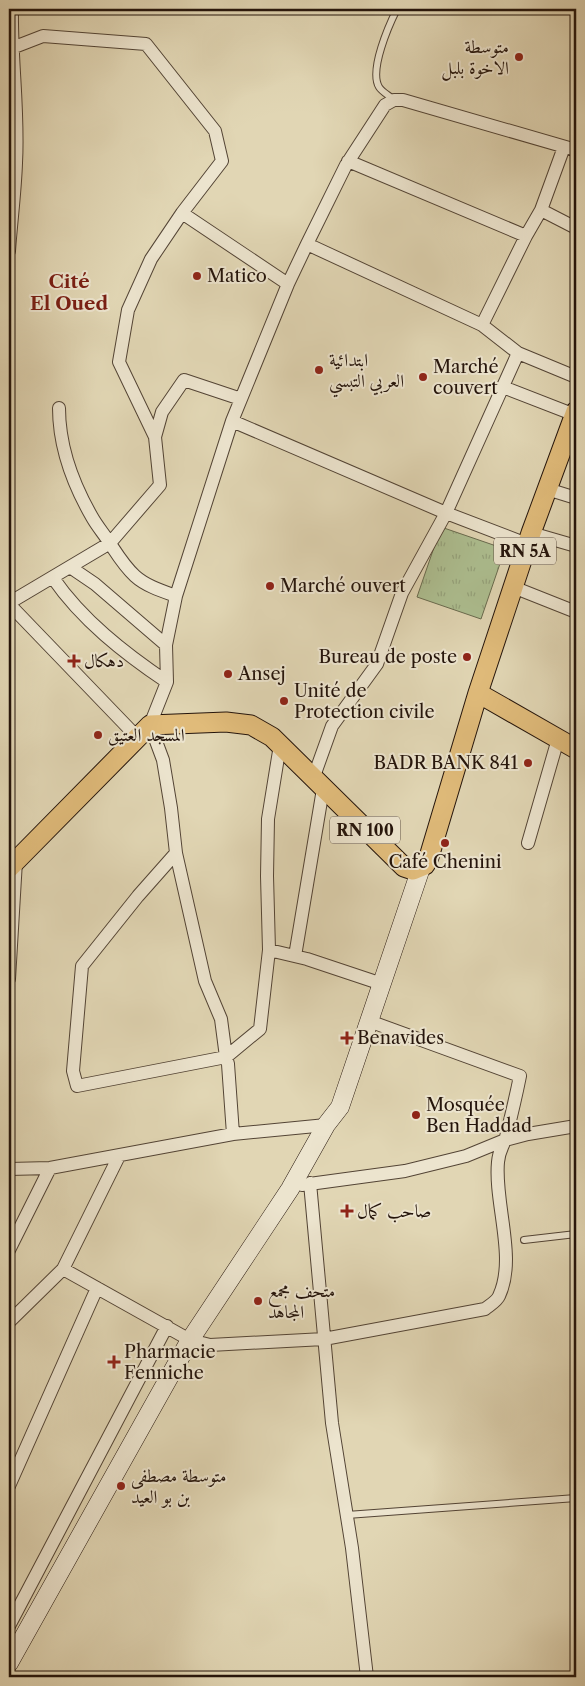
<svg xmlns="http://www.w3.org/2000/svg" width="585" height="1686" viewBox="0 0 585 1686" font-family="'Libre Caslon Text',Amiri,serif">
<defs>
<pattern id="grass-tufts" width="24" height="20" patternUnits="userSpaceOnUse" patternTransform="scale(1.25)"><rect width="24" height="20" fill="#adbf91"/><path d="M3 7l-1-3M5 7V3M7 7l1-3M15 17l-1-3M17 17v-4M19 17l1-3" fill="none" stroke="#95a37c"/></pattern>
</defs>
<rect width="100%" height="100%" fill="#e1d6b4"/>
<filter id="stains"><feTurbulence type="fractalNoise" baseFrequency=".004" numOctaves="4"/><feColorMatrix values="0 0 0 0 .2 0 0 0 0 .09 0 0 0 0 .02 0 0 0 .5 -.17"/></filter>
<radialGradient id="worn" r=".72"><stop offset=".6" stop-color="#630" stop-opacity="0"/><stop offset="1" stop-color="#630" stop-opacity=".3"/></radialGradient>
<!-- grass -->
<path fill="url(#grass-tufts)" stroke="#686a4e" d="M441,527l64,22 -24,70 -64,-22z"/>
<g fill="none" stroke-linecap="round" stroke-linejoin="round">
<!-- lane casing -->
<g stroke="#534435" stroke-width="8">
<path id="lane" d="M394,100c-4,-4 -12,-8 -15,-13 -10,-17 10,-62 18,-78
M524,1240l52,-6
M347,1515l229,-17"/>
</g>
<!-- street casing -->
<g stroke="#534435" stroke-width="14">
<path id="street" d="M348,161l178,75
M541,210l35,18
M182,213l106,71
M307,244l175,81 36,28 58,24
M9,251c2,-29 6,-59 7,-88 3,-51 -5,-103 -4,-154
M482,325l44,-89 15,-26 23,-63
M503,387l72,28
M59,408c0,38 14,76 33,109 5,9 12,17 17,25 8,12 15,24 26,34 11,10 27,15 41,20
M232,421l214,92 81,31
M155,437l7,-25 22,-32 57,19
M547,489l29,9
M531,533l45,13
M70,567l25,17 71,61
M53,578c29,42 71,75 114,104
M513,587l63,25
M9,603l101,-60 50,-58 -5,-48 -36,-75 9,-52 23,-51 31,-46 40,-52 -7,-30 -69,-87 -103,-8 -31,12
M9,604l129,134
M313,779l19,-53 45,-62 25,-71 44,-80 72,-160
M528,843l30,-104
M176,853l-38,43 -56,70 -9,105 4,15 149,-29 34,-28 9,-79 -2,-74 1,-57 12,-74
M269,950l38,9 75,25
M295,956l28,-167
M9,979l7,-118
M233,1134l-5,-70 -2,-7 -5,-38 -16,-38 -29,-128 -5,-45 -8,-48 -13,-35 17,-43 -1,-37 10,-49 56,-175 56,-137 19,-40 39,-79 39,-60 9,-5h9l173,50
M9,1169l41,-1 183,-34 93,-9
M310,1183l22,240 20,125 15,129
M302,1185l103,-14 61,-15 39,-16 23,-6 48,-8
M9,1250l41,-82
M63,1269l127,71 20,5 114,-6 161,-30c5,-4 12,-8 14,-13 18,-38 -5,-93 -1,-134 1,-12 5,-15 8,-25 5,-20 10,-41 14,-61l-151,-55
M9,1322l54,-53 56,-113
M9,1486l88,-198
M9,1626l158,-300"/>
</g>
<!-- secondary casing -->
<g stroke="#24140b" stroke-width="19">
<path id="secondary" d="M9,1663l181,-323 100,-151 36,-64 14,-18 81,-239"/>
</g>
<!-- primary casing -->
<g stroke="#24140b" stroke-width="21">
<path id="primary" d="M478,693l98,56
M9,868l141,-143 76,-3 25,3 21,12 132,130 9,3 12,-5 4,-8 49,-164 53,-160 45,-122"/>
</g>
<!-- lane -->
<use href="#lane" stroke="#ece4ce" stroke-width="6"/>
<!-- street -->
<use href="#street" stroke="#ece4ce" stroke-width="12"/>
<!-- secondary -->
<use href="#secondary" stroke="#ece4ce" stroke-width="18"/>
<!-- primary -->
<use href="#primary" stroke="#e0bb7a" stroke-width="19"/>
</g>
<!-- markers -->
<g fill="#8f2418" stroke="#ece4ce" stroke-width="2">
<circle cx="519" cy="57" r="5"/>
<circle cx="197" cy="276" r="5"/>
<circle cx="319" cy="370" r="5"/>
<circle cx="423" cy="377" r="5"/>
<circle cx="270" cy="586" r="5"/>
<circle cx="467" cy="657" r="5"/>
<path d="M71.5 653.5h5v5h5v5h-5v5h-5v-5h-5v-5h5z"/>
<circle cx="228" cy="674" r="5"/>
<circle cx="284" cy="701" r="5"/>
<circle cx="98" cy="735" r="5"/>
<circle cx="528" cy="763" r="5"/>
<circle cx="445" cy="843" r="5"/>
<path d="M344.5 1030.5h5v5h5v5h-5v5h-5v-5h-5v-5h5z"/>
<circle cx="416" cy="1115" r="5"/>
<path d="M344.5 1203.5h5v5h5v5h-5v5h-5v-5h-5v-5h5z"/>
<circle cx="258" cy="1301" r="5"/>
<path d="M111.5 1354.5h5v5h5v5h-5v5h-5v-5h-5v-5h5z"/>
<circle cx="121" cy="1486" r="5"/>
</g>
<g text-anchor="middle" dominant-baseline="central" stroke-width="4" stroke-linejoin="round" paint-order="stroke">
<!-- shield labels -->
<g fill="#ece4ce" stroke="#605246" stroke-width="1">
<rect x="494" y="537.5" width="62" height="27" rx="4"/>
<rect x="330" y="816.5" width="70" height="27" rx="4"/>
</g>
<g font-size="16" font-weight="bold" fill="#24140b">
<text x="525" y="551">RN 5A</text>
<text x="365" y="830">RN 100</text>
</g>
<!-- poi labels -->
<g font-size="18" fill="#24140b" stroke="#ece4ce" text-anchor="start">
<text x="509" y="47" text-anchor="end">متوسطة<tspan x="509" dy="21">الاخوة بلبل</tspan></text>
<text x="207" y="276">Matico</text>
<text x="329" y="360">ابتدائية<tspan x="329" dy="21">العربي التبسي</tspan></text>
<text x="433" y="367">Marché<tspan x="433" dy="21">couvert</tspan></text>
<text x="280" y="586">Marché ouvert</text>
<text x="457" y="657" text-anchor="end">Bureau de poste</text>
<text x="84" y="661">دهكال</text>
<text x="238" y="674">Ansej</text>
<text x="294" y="691">Unité de<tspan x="294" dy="21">Protection civile</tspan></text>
<text x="108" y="735">المسجد العتيق</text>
<text x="518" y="763" text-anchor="end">BADR BANK 841</text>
<text x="445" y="862" text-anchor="middle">Café Chenini</text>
<text x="357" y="1038">Benavides</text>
<text x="426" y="1105">Mosquée<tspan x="426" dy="21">Ben Haddad</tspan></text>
<text x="357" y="1211">صاحب كمال</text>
<text x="268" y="1291">متحف مجمع<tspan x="268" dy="21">المجاهد</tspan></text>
<text x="124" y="1352">Pharmacie<tspan x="124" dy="21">Fenniche</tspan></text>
<text x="131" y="1476">متوسطة مصطفى<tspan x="131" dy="21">بن بو العيد</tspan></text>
</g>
<!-- neighbourhood labels -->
<g font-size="19" font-weight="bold" fill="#7a1f14" stroke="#ece4ce">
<text x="69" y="281">Cité<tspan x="69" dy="22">El Oued</tspan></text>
</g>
</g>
<!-- margin -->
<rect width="585" height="1686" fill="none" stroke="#e1d6b4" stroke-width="30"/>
<rect x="10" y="10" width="565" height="1666" fill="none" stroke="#24140b" stroke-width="2.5"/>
<rect x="15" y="15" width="555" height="1656" fill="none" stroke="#24140b"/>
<rect width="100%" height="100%" filter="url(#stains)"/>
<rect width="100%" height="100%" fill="url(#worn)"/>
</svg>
